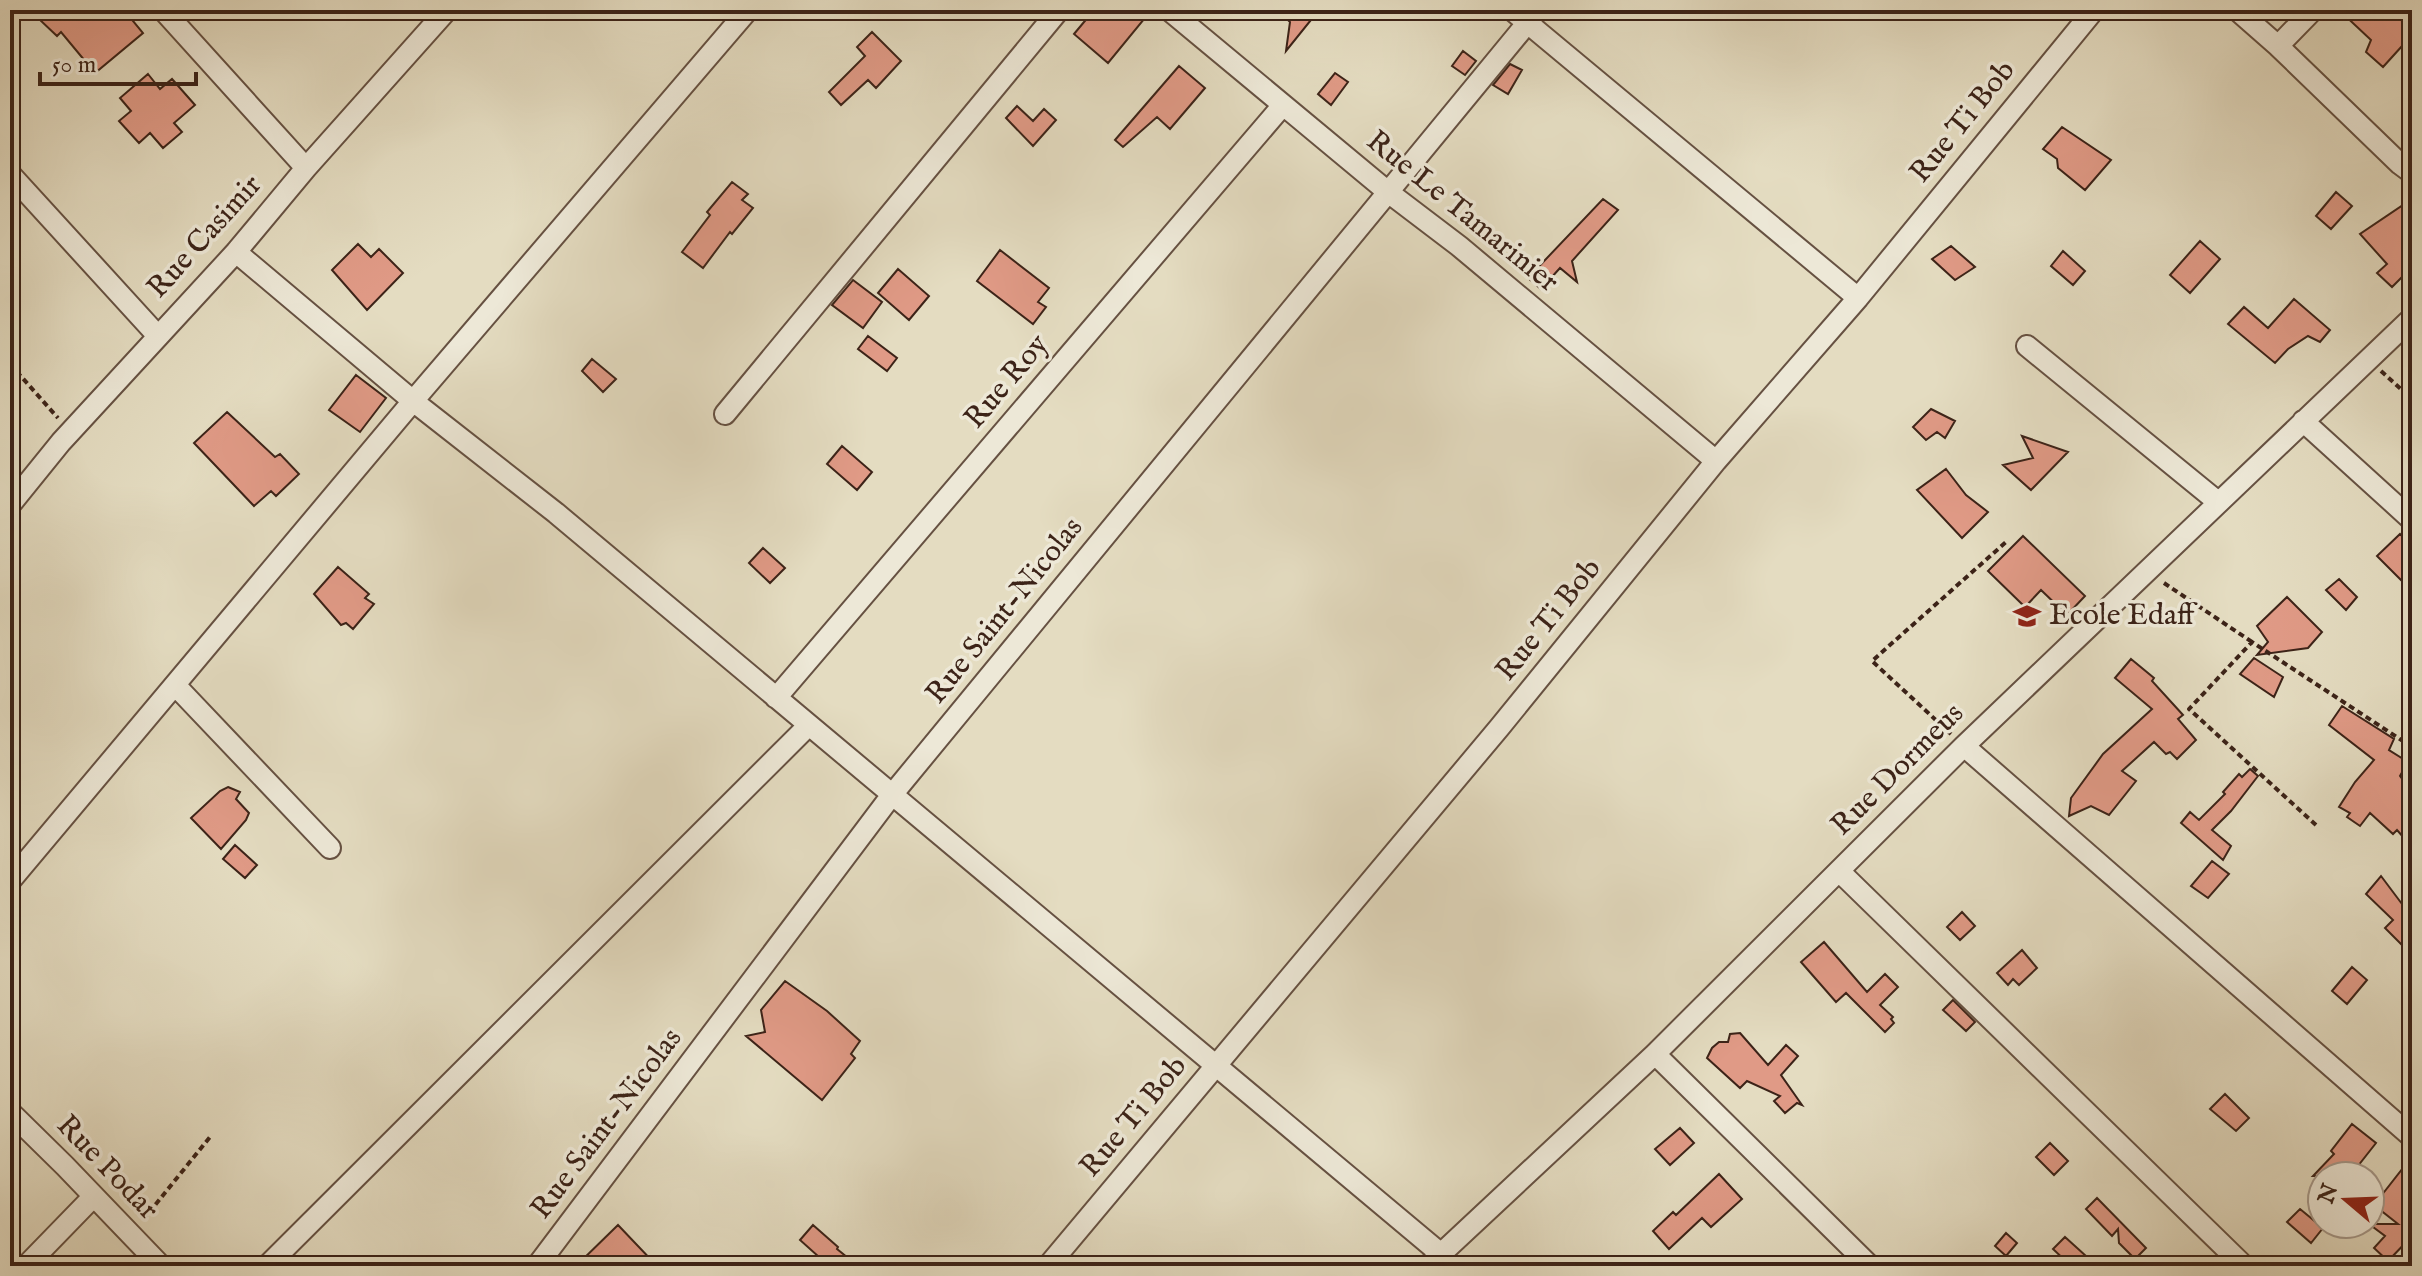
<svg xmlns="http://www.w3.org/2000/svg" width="2422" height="1276" viewBox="0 0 2422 1276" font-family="'IM FELL English',serif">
<rect width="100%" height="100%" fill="#e4dcc1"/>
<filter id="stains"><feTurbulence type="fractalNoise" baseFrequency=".0025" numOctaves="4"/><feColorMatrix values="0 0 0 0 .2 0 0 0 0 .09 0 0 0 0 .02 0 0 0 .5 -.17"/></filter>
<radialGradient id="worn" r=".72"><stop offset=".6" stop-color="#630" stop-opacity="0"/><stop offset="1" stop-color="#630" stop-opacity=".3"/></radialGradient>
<!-- building -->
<path fill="#e09a86" stroke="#3c2318" stroke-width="2" d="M48,10h76l19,23 -48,40 -34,-41 -4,4 -17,-16z
M1094,10h41l10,8 -37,45 -34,-29z
M1278,10h41l-33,41 4,-29z
M2339,10h42l7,8 7,-5 17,19v3l-29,32 -17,-15 5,-12z
M872,32l29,29 -25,27 -8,-8 -27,25 -12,-13 36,-36 -8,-9z
M1463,51l13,10 -11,14 -13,-9z
M1510,64l12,6 -14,24 -15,-9z
M1179,66l26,22 -35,41 -13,-12 -34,30 -8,-7z
M1335,73l13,9 -17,23 -13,-11z
M148,74l12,15 12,-10 23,26 -21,18 8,9 -19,16 -13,-15 -11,10 -20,-22 12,-10 -11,-13z
M1017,106l16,15 11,-12 12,11 -23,26 -27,-28z
M2062,127l49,33 -26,30 -27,-22 -1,-9 -14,-10z
M732,182l16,12 -6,6 11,8 -21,26 -2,-2 -27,36 -21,-16 28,-37 -3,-3z
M2336,192l16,14 -21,23 -15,-13z
M1603,199l15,11 -46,51 5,21 -17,-14 -19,21 -13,-11z
M2412,199v68l-20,20 -15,-14 10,-9 -27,-30z
M2200,241l20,18 -30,34 -20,-18z
M358,244l13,13 8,-8 24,24 -36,37 -35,-40z
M1951,246l24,21 -20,13 -23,-21z
M1000,250l49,38 -11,14 8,5 -13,17 -56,-43z
M2063,251l22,20 -12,14 -22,-19z
M898,269l31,27 -20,24 -31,-27z
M853,280l29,22 -19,26 -31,-23z
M2294,299l36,31 -10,12 -12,-6 -20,13 -13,14 -47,-39 16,-17 24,21z
M868,336l29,22 -10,13 -29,-22z
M592,359l24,20 -13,13 -21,-21z
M356,375l30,23 -26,34 -31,-22z
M1931,409l24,12 -10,17 -8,-6 -11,8 -13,-13z
M227,412l48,45 5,-3 19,20 -23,22 -5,-5 -17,15 -60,-63z
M2022,436l46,16 -37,38 -28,-25 30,-7z
M842,446l30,26 -15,18 -30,-26z
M1946,469l20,26 22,17 -26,26 -45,-48z
M2400,534l12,12v45l-35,-35z
M2023,536l62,60 -18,19 -26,-25 -16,17 -37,-36z
M763,548l22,20 -15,15 -21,-20z
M338,567l31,27 -4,4 9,6 -21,25 -7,-6 -5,2 -27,-31z
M2339,579l18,18 -11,13 -20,-20z
M2287,597l35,35 -14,16 -51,7 11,-13 -11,-16z
M2254,658l29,19 -9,20 -34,-23z
M2131,659l23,19 -2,3 31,34 -5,4 18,21 -19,19 -7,-7 -4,2 -12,-12 -32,29 14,10 -27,34 -18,-9 -22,10 2,-18 32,-44 49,-45 -37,-31z
M2342,706l52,33 -5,11 19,12 -8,14 12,16v55l-15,-17 -4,4 -23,-21 -10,13 -13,-9 3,-4 -11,-6 16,-25 19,-22 -45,-35z
M2250,769l8,7 -27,35 -19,19 19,16 -8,14 -42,-37 9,-11 9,8 26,-26 -2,-2 16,-18 3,3z
M228,787l12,5 -4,7 13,14 -3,7 -25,29 -30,-31 29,-27z
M235,845l22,20 -12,13 -22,-19z
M2212,861l17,13 -21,24 -17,-12z
M2381,876l24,32 7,-8v55l-27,-27 8,-8 -27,-26z
M1962,912l13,14 -15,14 -13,-13z
M1824,942l43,50 18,-18 13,13 -18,18 13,12 -2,2 3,4 -9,9 -39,-39 -10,9 -35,-40z
M2022,950l15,18 -18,17 -6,-6 -5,6 -11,-12z
M2352,967l15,13 -20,24 -15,-13z
M785,981l42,30 33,30 -9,13 4,4 -33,42 -76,-64 19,-4 -4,-22z
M1953,1000l22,22 -9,9 -23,-21z
M1740,1033l28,32 18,-20 12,11 -17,19 21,30 -5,-2 -12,10 -11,-12 6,-5 -33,-15 -7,7 -33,-30 5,-10 7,-6h9l2,-8z
M2225,1094l24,24 -13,13 -26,-22z
M2352,1124l24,19 -26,33h-37l21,-22 -3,-3z
M1680,1128l14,15 -24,22 -15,-16z
M2050,1143l18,18 -14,14 -18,-18z
M2403,1168l9,8v60l-24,25 -14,-13 11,-12 -16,-12h29l-24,-19z
M1719,1174l23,25 -31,28 -9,-9 -33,31 -16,-18 20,-19 3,3z
M2097,1198l49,50 -11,11 -16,-16 -1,-14 -6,7 -26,-27z
M2300,1209l23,19 -12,15 -24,-21z
M618,1225l39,41h-81z
M813,1225l25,22 -1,2 21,17h-29l-29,-26z
M2006,1233l11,10 -11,13 -11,-10z
M2065,1237l32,29h-26l-18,-17z"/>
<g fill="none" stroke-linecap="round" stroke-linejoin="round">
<!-- minor casing -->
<g stroke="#665142" stroke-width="24">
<path id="minor" d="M163,10l143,158
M1169,10l219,182 71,54 257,215
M1512,10l346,288
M2237,10l41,36 122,118 12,9
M2278,46l35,-36
M10,174l147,161
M236,252l177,149 143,112 885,741
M2027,346l191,156
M725,414l334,-404
M2303,421l109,99
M10,505l51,-63 175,-190 70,-84 141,-158
M175,685l155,163
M776,698l507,-593
M1964,746l448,391
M1839,871l405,395
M10,881l403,-480 335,-391
M1655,1054l215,212
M10,1112l55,54 96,100
M26,1266l67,-69
M267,1266l541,-540
M537,1266l354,-470 647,-786
M1048,1266l451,-538 217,-267 142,-163 236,-288
M1428,1266l227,-212 309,-308 448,-428"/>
</g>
<!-- path -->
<path stroke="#3c2318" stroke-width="4" stroke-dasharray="6 4" stroke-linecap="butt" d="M10,364l48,54
M2381,371l31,28
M2164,583l88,59
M1951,734l-79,-73 134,-119
M2316,825l-127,-116 63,-67 160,105
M143,1220l67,-83"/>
<!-- minor -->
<use href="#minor" stroke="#ede8d7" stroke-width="20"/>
</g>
<!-- icons -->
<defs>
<g id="school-bare" transform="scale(2.16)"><path d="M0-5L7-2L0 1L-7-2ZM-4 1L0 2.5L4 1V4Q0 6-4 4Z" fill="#8f2418" stroke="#ede8d7" stroke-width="2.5" paint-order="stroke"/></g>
</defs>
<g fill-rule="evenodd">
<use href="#school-bare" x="2027" y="616"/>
</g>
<g text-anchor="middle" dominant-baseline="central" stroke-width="7" stroke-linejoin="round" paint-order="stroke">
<!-- street labels -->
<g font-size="30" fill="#3c2318" stroke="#ede8d7">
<text transform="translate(1963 122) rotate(-51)">Rue Ti Bob</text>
<text transform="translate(1462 212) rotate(39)">Rue Le Tamarinier</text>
<text transform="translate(205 237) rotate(-48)">Rue Casimir</text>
<text transform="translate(1007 382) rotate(-50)">Rue Roy</text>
<text transform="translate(1005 611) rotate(-51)">Rue Saint-Nicolas</text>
<text transform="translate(1549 620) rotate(-51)">Rue Ti Bob</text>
<text transform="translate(1898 770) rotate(-45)">Rue Dormeus</text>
<text transform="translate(1134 1117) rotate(-50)">Rue Ti Bob</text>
<text transform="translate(607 1124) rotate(-53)">Rue Saint-Nicolas</text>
<text transform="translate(107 1168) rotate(46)">Rue Podar</text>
</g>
<!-- poi labels -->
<g font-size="30" fill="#3c2318" stroke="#ede8d7" text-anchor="start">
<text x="2049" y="616">Ecole Edaff</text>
</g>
</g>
<!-- margin -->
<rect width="2422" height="1276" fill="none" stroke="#e4dcc1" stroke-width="40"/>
<rect x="12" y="12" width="2398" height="1252" fill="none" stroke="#3c2318" stroke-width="4"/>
<rect x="20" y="20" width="2382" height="1236" fill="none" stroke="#3c2318" stroke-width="2"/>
<!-- north arrow -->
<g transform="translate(2346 1200) rotate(289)"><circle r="38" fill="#ede8d7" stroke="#a6998b" stroke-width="2"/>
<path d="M0-6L14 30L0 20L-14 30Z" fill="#8f2418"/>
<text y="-12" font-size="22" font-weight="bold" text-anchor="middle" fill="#3c2318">N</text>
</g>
<!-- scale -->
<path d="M40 72v12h156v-12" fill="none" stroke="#3c2318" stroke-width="4"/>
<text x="52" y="72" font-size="24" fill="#3c2318" stroke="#ede8d7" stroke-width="6" paint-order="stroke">50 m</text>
<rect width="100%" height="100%" filter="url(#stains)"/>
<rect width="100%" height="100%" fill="url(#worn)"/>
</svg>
